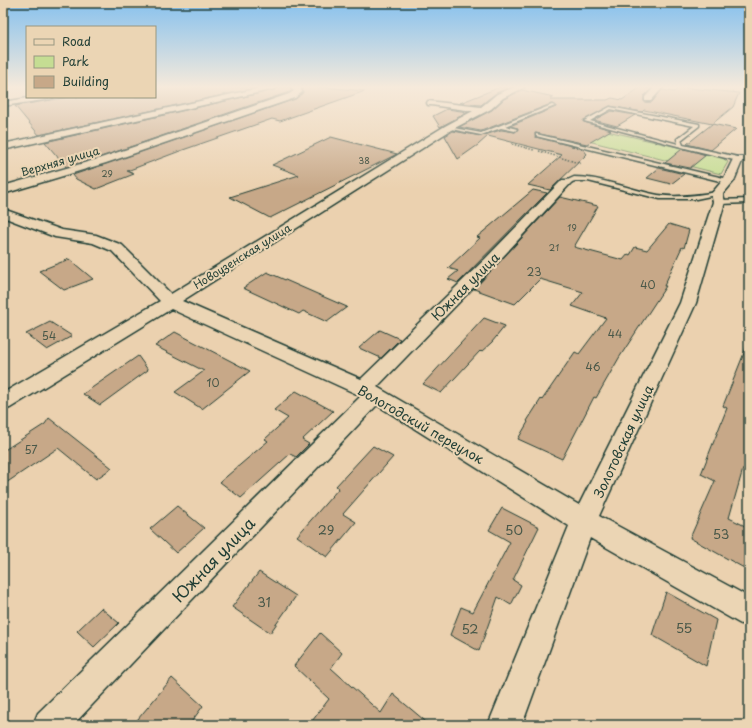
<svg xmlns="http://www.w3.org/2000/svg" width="752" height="728" viewBox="0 0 752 728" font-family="'Playpen Sans',sans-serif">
<rect width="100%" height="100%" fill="#ebd1af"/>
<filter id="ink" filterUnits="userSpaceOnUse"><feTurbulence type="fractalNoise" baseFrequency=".025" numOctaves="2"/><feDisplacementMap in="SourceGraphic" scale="8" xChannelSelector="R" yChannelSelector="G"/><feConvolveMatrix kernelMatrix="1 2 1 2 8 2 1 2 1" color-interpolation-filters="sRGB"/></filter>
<g filter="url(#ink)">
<!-- green -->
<path fill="#c5dd93" stroke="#728d64" d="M590,127l131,30 7,5 -7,12 -149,-37z"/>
<!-- building -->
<path fill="#c7a888" stroke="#1f3d34" d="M155,87h105l-221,48 -24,-29 54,-9h86z
M279,87h11l2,4 -194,67 -32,9 -21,-25 229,-52z
M301,87h23l41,4 -85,30 -8,-2 -92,32 -53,20 7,3 -38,15 -20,-10 -3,-4 222,-76 8,-7z
M500,87l8,1 -12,5 -15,12 -21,-2z
M641,87l10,2 -7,7v5l1,1h7l10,-12 12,2 5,-5 60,6 -6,14 -21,17 -68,-14 -2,2 -32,-6 -27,15 1,1 27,8 -24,14 -52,-11 1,4 47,12 4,5 -37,36 -22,-5 34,-30 -74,-19 -10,9 -20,14 -13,-23 8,-5 28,5 20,-6 14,2 3,-4 -8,-2 46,-19 -1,-2 -4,-1 -70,27 -22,-4 33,-17 12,-11 18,-9 32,7 -4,3h57l5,-2 10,2z
M447,109l21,3 -28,15 -7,-11z
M611,111l24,4 -18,11 -23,-6z
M712,124l24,5 -25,21 -24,-6z
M331,137l66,17 -127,64 -40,-21 69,-22 -27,-10z
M682,149l7,1 17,5 -16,13 -25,-5z
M659,168l25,6 -13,10 -24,-6z
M533,190l14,3 -89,90 -10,-4 10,-8 -10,-3 32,-30 -3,-1z
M560,197l38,9 -24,41 49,13 5,-6 2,1 5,-8 12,3 22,-26 20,6 -5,18 -2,-1 -18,39h2l-47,72 -23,40 -2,-1 -32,62 -44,-20 10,-17 -1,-1 14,-22 1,1 33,-48 4,2 27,-36 -34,-12 11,-14 -43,-13 -25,25 -41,-15z
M69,259l24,20 -29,11 -25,-19z
M267,272l80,35 -20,15 -24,-11 -4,3 -56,-26z
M484,318l21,8 -13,16 -11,10 -1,-1 -39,42 -18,-9z
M50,322l22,14 -25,14 -21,-16z
M380,330l20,9 -19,19 -22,-10z
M175,332l75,39 -48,38 -27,-17 29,-21 -49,-25z
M748,343h1v129l-6,-3 -14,49 20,10v25l-5,15 -54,-30 25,-57 -14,-7 26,-66 -4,-2z
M138,356l10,14 -48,35 -17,-11z
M296,391l37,20 -31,29 7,4 -13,13 -6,-3 -49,44 -21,-16 48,-41 -3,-2 23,-21 -14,-8z
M49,418l63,50 -16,11 -38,-31 -55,37v-34l42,-27z
M373,446l20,11 -50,57 13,8 -29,35 -30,-21 42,-48 -3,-2z
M177,506l27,22 -28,25 -26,-24z
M502,508l37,19 -26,53 8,5 -10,20 -13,-8 -19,54 -29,-16 11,-28 12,5 37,-70 -21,-12z
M259,572l37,24 -26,37 -38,-26z
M666,592l50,28 -10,46 -54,-31z
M101,608l18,15 -25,24 -17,-16z
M320,633l22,20 -11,15 50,45 12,-19 37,31h-121l20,-26 -35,-33z
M172,678l31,28 -14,19h-56z"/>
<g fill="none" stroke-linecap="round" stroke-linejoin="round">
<!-- lane casing -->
<g stroke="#1f3d34" stroke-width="3">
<path id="lane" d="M552,105l3,1 -50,20 12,3 -2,2 -14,-3 -20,7 -35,-7 2,-1 33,6z
M610,107l89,17v2l-18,14 2,5 55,12h11v4h-11l-49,-12 -105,-28zM611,109l83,17 -17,13 1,5 -88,-23z
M536,134l192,45 3,2 -3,2 -192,-47z
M574,177c29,0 56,13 84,18 19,3 41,0 59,-3l3,2 -24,5h-36l-72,-18h-13l-9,3 -3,-2z
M749,199v4l-30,1 -3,-2 3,-2z"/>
</g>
<!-- street casing -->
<g stroke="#1f3d34" stroke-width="3">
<path id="street" d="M265,87h13l-4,2 -271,61v-6z
M291,87h9l2,5 -7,6 -189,65 -103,31v-8l95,-27 191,-65 5,-3z
M515,87h10l-22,11 -12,11 -40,21 -269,171 179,78 124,-120 77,-79h8l2,2 -2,2 -75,81 -118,122 202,118 101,-202 33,-101 -2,-8 12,-14 11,-23h8l1,2 -9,22 -11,13 2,8 -29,101 -97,213 150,81v31l-10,-5 -149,-85 -68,187h-34l81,-199 -192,-121 -304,320h-40l5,-12 323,-317 -190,-87 -161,99 -7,2v-17l157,-92 -48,-50 -19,-8 -38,-6 -52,-20v-8l59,21 34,5 26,10 49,49 274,-168 28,-15 -42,-6h-3l-1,-2 1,-2 53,6 16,-13z
M655,87h8l-12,14h-6v-4z
M34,97h20l-4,2 -47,7v-4z"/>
</g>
<!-- path -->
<path stroke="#1f3d34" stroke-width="1.5" stroke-dasharray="1.5 1.5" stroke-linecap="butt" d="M512,144l22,6
M539,151l43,13"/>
<!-- lane -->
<use href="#lane" fill="#ebd5b4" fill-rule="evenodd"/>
<!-- street -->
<use href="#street" fill="#ebd5b4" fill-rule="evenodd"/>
</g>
</g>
<!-- sky -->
<linearGradient id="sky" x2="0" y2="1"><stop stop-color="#86c1ee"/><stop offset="0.46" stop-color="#f6eadb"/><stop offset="1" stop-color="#f6eadb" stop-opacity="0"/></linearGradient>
<rect width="752" height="189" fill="url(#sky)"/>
<g text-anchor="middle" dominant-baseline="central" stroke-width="4" stroke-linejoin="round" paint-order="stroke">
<!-- far-number labels -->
<g font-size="9" fill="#495849">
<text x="364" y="160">38</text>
<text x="107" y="173">29</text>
<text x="572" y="227">19</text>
<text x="554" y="247">21</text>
</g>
<!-- far-street labels -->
<g font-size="11" fill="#1f3d34" stroke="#ebd5b4">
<text transform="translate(60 161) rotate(-16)">Верхняя улица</text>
<text transform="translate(242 256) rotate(-32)">Новоузенская улица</text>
</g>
<!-- number labels -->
<g font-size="11" fill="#495849">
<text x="534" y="271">23</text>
<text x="648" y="284">40</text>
<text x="615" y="333">44</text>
<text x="49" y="335">54</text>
<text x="593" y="366">46</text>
<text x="213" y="382">10</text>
<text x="31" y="449">57</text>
</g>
<!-- street labels -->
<g font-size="13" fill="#1f3d34" stroke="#ebd5b4">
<text transform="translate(465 286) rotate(-45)">Южная улица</text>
<text transform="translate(421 424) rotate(30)">Вологодский переулок</text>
<text transform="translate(623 441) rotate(-65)">Золотовская улица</text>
</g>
<!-- near-number labels -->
<g font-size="13" fill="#495849">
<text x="326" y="529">29</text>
<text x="514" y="529">50</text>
<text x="721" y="533">53</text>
<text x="264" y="601">31</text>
<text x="684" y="627">55</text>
<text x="470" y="628">52</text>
</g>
<!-- near-street labels -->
<g font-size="16" fill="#1f3d34" stroke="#ebd5b4">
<text transform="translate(213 559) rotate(-46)">Южная улица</text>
</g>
</g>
<!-- margin -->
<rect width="752" height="728" fill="none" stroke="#ebd5b4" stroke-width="16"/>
<rect x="8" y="8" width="736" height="712" fill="none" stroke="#1f3d34" stroke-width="1.5" filter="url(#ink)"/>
<!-- legend -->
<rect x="26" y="26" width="130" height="72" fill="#ebd5b4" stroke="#999881"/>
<rect x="34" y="39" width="20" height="6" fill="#ebd5b4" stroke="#999881"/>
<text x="62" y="46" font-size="12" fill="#1f3d34">Road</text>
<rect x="34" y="56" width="20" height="12" fill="#c5dd93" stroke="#999881"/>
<text x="62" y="66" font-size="12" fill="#1f3d34">Park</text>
<rect x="34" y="76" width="20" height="12" fill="#c7a888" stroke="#999881"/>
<text x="62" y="86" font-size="12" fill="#1f3d34">Building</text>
</svg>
